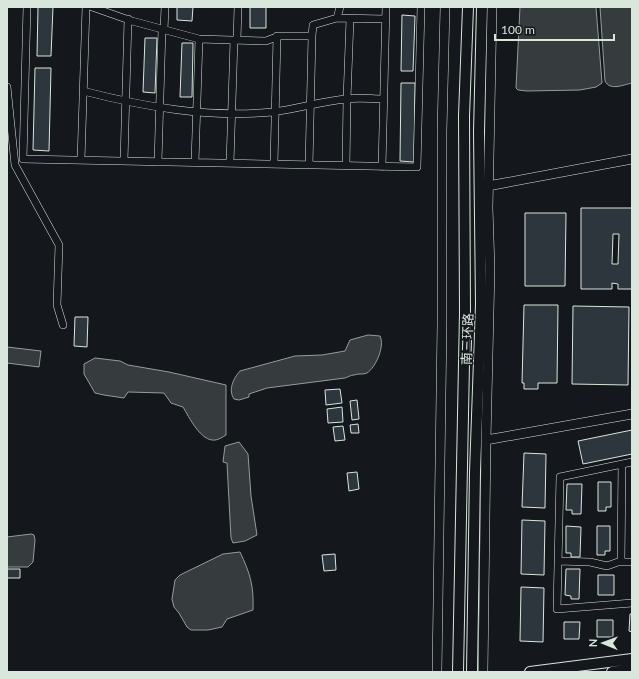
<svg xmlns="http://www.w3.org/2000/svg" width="639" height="679" viewBox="0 0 639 679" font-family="Lato,'Noto Sans SC',sans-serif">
<rect width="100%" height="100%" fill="#14181c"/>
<!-- water -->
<path fill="#363b3e" stroke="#939e99" d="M520,7h76l6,76 -6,4 -16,3 -53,1 -9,-1 -2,-2z
M600,7h32v76c-9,2 -22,8 -27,-2z
M368,335l12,1c5,10 -4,31 -13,37 -4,2 -8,0 -13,2 -3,0 -6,2 -9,3l-78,10 -18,6v3l-10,3 -5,-1c-6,-9 -1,-20 6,-28l55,-15 27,-1 23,-4 5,-11z
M7,347l34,4 -2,16 -32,-4z
M95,358l25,3 8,4 41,7 57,13v50c-3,2 -8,5 -11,5 -14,2 -26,-23 -32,-33l-12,-4 -7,-10 -36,-1 -4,6 -20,-3 -9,-2 -11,-19v-10z
M239,442l9,12 3,42 6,39 -12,6 -12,2 -2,-5 -4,-75 -4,-1 2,-16z
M31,534l3,1 1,5 -2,22 -5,5h-21v-30z
M240,552c10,21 14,34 13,58l-26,9 -5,8 -14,3h-17l-4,-3 -8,-14 -5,-6 -2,-8 3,-19 5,-5 43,-21z"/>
<!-- building -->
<path fill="#2c363c" stroke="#d8e6dc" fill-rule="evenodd" d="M38,7h15l-2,49h-14z
M177,7h16l-1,14 -15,-1z
M250,7h16v21h-16z
M402,15l13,1 -2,55h-12z
M145,38h12l-2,55 -12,-1z
M182,43h11l-1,54h-12z
M35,68h16l-2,83 -16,-1z
M401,83h14l-1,79 -14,-1z
M581,208h51v81h-14v-5l-6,-1v6h-31zM613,234h6l-1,30h-6z
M525,213h41l-1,73h-40z
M524,305h34l-1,78h-19v6h-14v-6h-2z
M573,306l56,1 -1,78 -56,-1z
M75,317h13l-1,30 -13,-1z
M340,389l2,14 -16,2 -1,-15z
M357,400l2,19 -7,1 -2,-19z
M342,407l1,15 -15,1 -1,-14z
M358,424l1,9h-8l-1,-8z
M343,426l2,14 -10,1 -2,-14z
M632,430v24l-49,10 -5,-23z
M524,453l22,1 -1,54 -23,-1z
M357,472l2,17 -10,2 -2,-18z
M598,482h13v25h-5v4h-8z
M567,484h15l-1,30h-9v-4h-6z
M522,520l23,1 -1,54 -23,-1z
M566,526l15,1 -1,30h-9v-4h-5z
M597,526h13v25h-5v4h-8z
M335,554l1,16 -12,1 -2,-16z
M7,569h13v9h-13z
M566,569h14l-1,30h-8v-3l-6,-1z
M598,575h16v20h-16z
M521,587l23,1 -1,54 -23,-1z
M630,614h2v18l-3,-1z
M597,620h16v17h-16z
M564,622h16l-1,17h-15z"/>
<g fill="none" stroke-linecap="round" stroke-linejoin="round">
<!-- minor casing -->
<g stroke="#d8e6dc" stroke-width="8">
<path id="minor" d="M27,7l-4,152 394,8 4,-160
M92,7l40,14 67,18 67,2 13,-5h33l1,-11 24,-7 48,1
M337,18l3,-11
M164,30l1,-23
M237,40l1,-33
M7,87l8,78 44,80 -2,60 6,20
M83,91c62,16 125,27 189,21 25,-3 50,-11 75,-13 12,-2 24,0 36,0
M81,160l5,-153
M124,161l4,-142
M158,162l4,-133
M195,162l4,-123
M230,163l4,-123
M274,164l3,-128
M309,165l3,-129
M346,166l1,-67 3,-80
M382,167l4,-160
M632,462l-72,15 -3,132 75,-6
M558,561l32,1 17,4 11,-4h14
M621,562l1,-98"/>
</g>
<!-- tertiary casing -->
<g stroke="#d8e6dc" stroke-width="10">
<path id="tertiary" d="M488,186l144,-27
M486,440l146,-26
M437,672l5,-347v-194l3,-124
M483,672l3,-232 4,-171 -2,-61 4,-201"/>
</g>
<!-- secondary casing -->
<g stroke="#d8e6dc" stroke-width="12">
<path id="secondary" d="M458,672l7,-360 -1,-196 4,-109
M472,672l3,-200 6,-168 -2,-172 3,-125
M530,672l102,-13
M612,672l20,-3"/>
</g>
<!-- minor -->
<use href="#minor" stroke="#14181c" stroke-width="7"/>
<!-- tertiary -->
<use href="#tertiary" stroke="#14181c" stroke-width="9"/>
<!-- secondary -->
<use href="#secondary" stroke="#14181c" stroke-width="10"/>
</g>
<g text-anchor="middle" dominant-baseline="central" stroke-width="3" stroke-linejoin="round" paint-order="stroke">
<!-- street labels -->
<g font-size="13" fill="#d8e6dc" stroke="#14181c">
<text transform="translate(467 339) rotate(-88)">南三环路</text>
</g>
</g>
<!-- border -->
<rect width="639" height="679" fill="none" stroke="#d8e6dc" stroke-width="16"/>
<!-- north arrow -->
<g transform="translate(603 643) rotate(271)" stroke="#14181c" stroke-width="3" paint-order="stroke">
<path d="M0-3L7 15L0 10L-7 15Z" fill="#d8e6dc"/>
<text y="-6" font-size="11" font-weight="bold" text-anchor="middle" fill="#d8e6dc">N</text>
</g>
<!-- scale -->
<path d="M495 34v6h119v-6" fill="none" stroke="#d8e6dc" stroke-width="2"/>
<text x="501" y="34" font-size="12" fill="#d8e6dc" stroke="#14181c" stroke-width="3" paint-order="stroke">100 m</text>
</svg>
